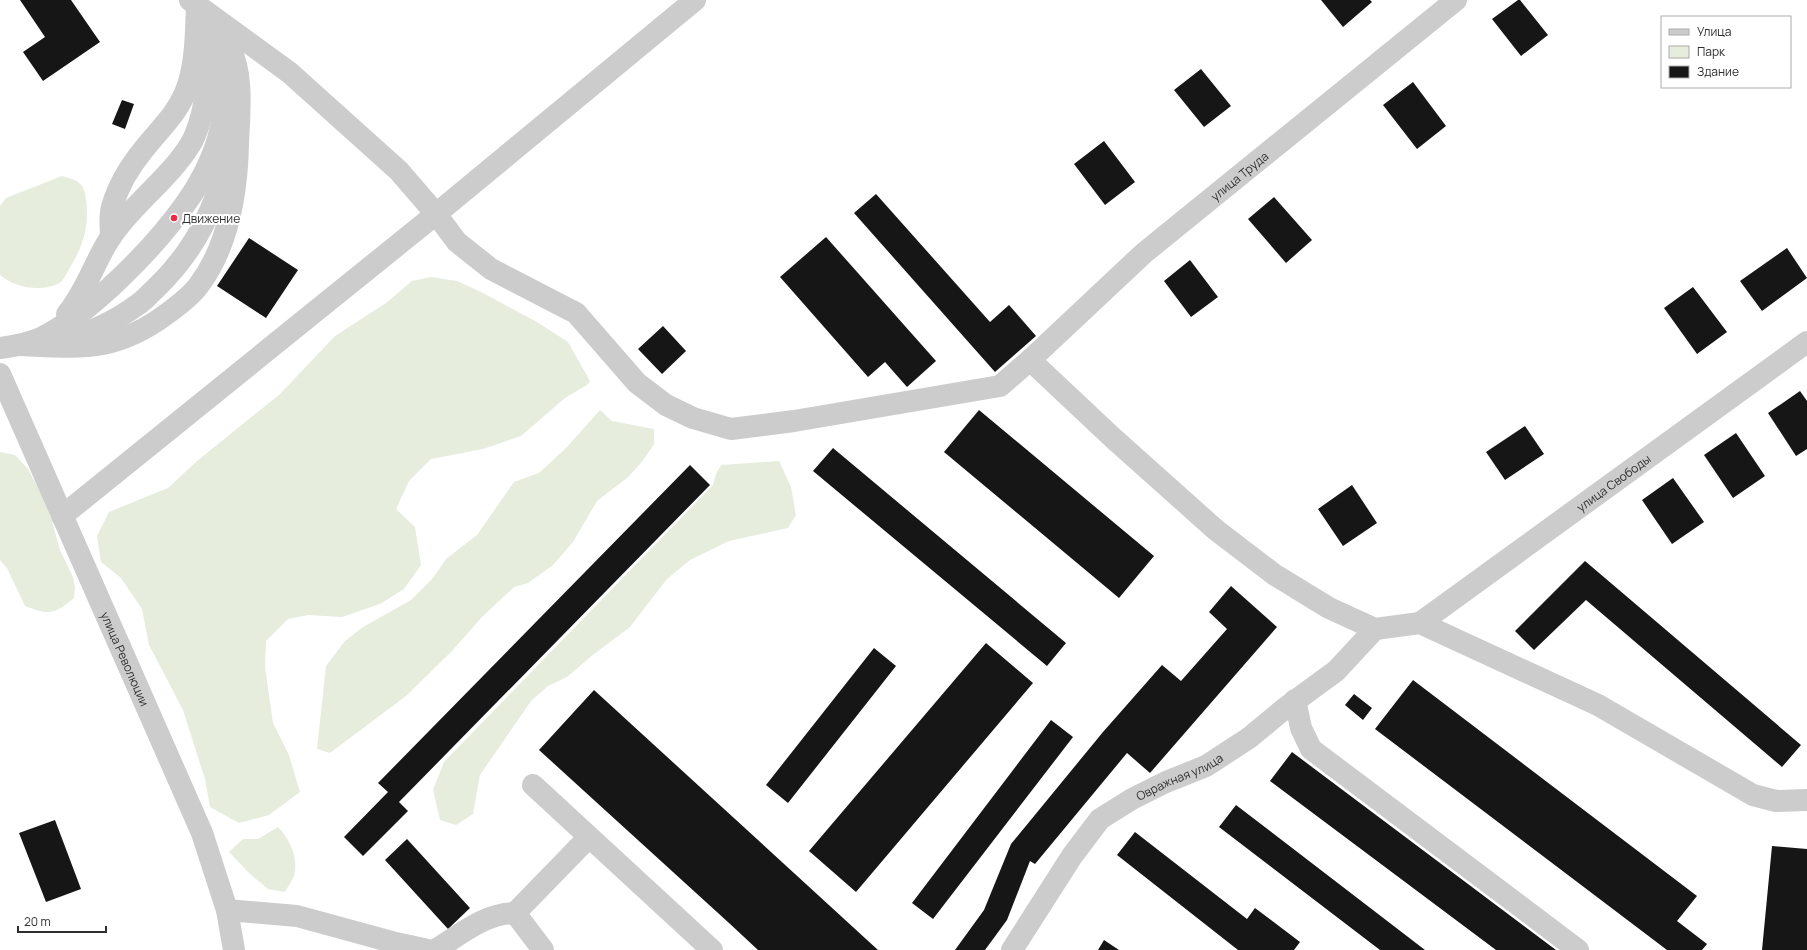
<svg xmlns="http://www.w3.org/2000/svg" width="1807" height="950" viewBox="0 0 1807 950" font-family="Manrope,sans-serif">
<rect width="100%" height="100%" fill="#fff"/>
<!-- green -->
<path fill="#e6eddd" d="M62,176c5,2 13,3 17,7 5,4 6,10 7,16 4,26 -3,48 -17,70 -2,4 -5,10 -8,13 -18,11 -46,6 -61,-7v-69l6,-8z
M431,277l26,4 24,11 56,30 31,20 22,39 -3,4 -22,13 -44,38 -38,13 -52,10 -22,22 -13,28 19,18 6,38 -17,24 -24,15 -38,13 -34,-2 -20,4 -22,22 -1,26 8,56 16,32 11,37 -31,23 -30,8 -29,-16 -5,-28 -22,-69 -34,-65 -7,-36 -21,-31 -20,-16 -4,-26 12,-24 59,-24 29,-27 83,-67 55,-58 51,-33 26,-22z
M600,410l12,11 42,8v15l-13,19 -14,15 -30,23 -24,41 -20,23 -25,18 -14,4 -32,30 -30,34 -46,45 -76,57 -13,-4 9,-83 19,-25 18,-14 48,-27 22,-22 13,-19 31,-24 37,-53 25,-9 28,-26z
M0,452l15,3 13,14 7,13 9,11 16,57 13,27 2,10 -1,11c-20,17 -26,17 -49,8l-18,-38 -7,-8z
M779,461l12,26 5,28 -8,13 -59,13 -39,19 -23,19 -37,48 -36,27 -27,23 -19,9 -17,15 -51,74 -7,39 -17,11 -16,-5 -7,-30 11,-28 269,-277 3,-11 5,-9z
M278,827c12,13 19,27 17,45 -1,7 -7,14 -10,20l-17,-3 -19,-16 -20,-21 14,-13h15z"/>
<!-- building -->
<path fill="#161616" d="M20,0h51l29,42 -57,39 -20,-29 22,-15z
M1321,0h49l2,2 -29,25z
M1518,0h2l28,35 -27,21 -29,-37z
M1201,69l30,37 -27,21 -30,-37z
M1413,82l33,44 -29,23 -34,-44z
M122,100l12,4 -9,25 -13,-5z
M1104,141l31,41 -30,23 -31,-41z
M876,194l114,128 19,-17 27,31 -41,36 -141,-159z
M1274,197l38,43 -26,23 -38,-44z
M826,237l110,124 -29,26 -22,-25 -17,15 -88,-100z
M249,238l49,32 -32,48 -49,-32z
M1787,248l20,30 -45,33 -22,-30z
M1190,260l28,37 -27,20 -27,-36z
M1693,287l34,45 -30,22 -33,-46z
M663,326l23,25 -24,23 -24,-25z
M1800,391l7,10v48l-11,7 -28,-43z
M979,410l175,146 -35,42 -175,-146z
M1525,426l19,28 -39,26 -19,-28z
M1736,433l29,43 -32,22 -29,-43z
M833,448l233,195 -19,23 -234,-195z
M690,465l20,20 -311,317 9,9 -45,45 -19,-19 44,-45 -10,-9z
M1673,478l31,44 -32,22 -30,-44z
M1352,485l25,38 -34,23 -25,-37z
M1585,561l216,184 -19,22 -196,-167 -52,50 -19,-19z
M1231,586l46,41 -127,146 -23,-20 -92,111 -5,-3 -23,59 -22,30h-30l29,-40 27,-66 92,-112 59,-67 19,16 46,-52 -18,-17z
M986,643l47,40 -177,209 -47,-41z
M874,648l22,18 -108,137 -22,-18z
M1413,680l284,216 -20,25 30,23 -5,6h-35l-292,-221z
M594,690l189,173 95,87h-120l-29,-27 -190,-173z
M1354,694l18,14 -9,12 -18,-15z
M1051,720l22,17 -140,182 -21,-16z
M1292,752l264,198h-60l-226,-169z
M1236,805l189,145h-45l-161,-123z
M55,820l26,69 -35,13 -27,-69z
M1135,832l112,87 8,-11 45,34 -6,8h-56l-121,-95z
M407,839l63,69 -22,21 -63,-69z
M1772,846l35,3v101h-45z
M1104,940l15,10h-21z"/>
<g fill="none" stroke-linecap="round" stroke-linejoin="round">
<!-- minor -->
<g stroke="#ccc" stroke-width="22">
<path id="s1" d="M190,0l100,73 109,98 37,43 21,28 34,27 85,44 61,70 29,22 27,13 38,11 63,-8 206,-35 30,-26 114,-107 312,-253"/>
<path d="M111,237c0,-9 -2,-21 1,-30 6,-21 18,-41 32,-58 15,-19 32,-34 41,-56 11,-25 11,-61 12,-88"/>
<path d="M67,314c19,-23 27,-51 43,-76 23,-35 58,-58 80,-93 7,-11 14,-35 15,-49 2,-16 4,-27 1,-42"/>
<path d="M67,341c25,-10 49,-20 70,-36 7,-4 12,-11 18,-16 40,-38 61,-82 74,-135"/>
<path d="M19,345c27,1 57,4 84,-1 25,-5 45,-16 65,-31 11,-8 23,-17 31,-28 30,-40 38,-92 39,-141 1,-28 6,-70 -8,-95 -6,-9 -14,-18 -20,-27"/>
<path d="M0,348c14,-2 28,-4 41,-10 49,-24 114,-91 145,-135 18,-25 34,-59 37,-89 3,-25 -2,-52 -11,-74"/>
<path d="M1030,360l83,78 103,92 59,45 54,33 46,21 45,-6 178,82 155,90 23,6 31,-1"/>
<path id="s2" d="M0,374l202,459 25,77 7,40"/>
<path d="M62,516l374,-302 259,-214"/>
<path id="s3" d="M1420,623l387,-281"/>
<path d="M1295,700l6,28 10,21 267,201"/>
<path d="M533,785l179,165"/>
<path d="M227,910l70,6 99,27 32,7"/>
<path d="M515,913l74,-76"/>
<path d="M435,950c25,-15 50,-37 80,-37l28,37"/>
<path id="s4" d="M1012,950l60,-94 28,-37 32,-20 34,-17 40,-16 43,-28 35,-29 52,-38 39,-42"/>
</g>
</g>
<!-- markers -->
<circle fill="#f02841" stroke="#fff" stroke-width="1.5" cx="174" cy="218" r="4"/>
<g text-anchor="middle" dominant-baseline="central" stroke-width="4" stroke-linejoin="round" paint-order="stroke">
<!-- street labels -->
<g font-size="12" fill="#2f2f2f" stroke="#fff">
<text stroke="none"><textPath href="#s1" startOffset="1291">улица Труда</textPath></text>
<text stroke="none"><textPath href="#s3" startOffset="239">улица Свободы</textPath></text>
<text stroke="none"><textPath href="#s2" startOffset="311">улица Революции</textPath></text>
<text stroke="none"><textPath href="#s4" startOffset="248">Овражная улица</textPath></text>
</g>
<!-- poi labels -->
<g font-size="12" fill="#2f2f2f" stroke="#fff" text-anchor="start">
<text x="182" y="218">Движение</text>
</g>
</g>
<!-- legend -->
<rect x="1661" y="16" width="130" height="72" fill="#ffffff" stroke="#acacac"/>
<rect x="1669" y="29" width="20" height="6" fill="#cccccc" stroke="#acacac"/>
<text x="1697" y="36" font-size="12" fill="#2f2f2f">Улица</text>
<rect x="1669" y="46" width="20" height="12" fill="#e6eddd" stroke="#acacac"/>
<text x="1697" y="56" font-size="12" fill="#2f2f2f">Парк</text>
<rect x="1669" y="66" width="20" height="12" fill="#161616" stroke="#acacac"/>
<text x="1697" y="76" font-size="12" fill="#2f2f2f">Здание</text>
<!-- scale -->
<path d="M18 926v6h88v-6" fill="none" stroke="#2f2f2f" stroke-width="2"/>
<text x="24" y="926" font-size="12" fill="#2f2f2f" stroke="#ffffff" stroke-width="3" paint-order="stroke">20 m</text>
</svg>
